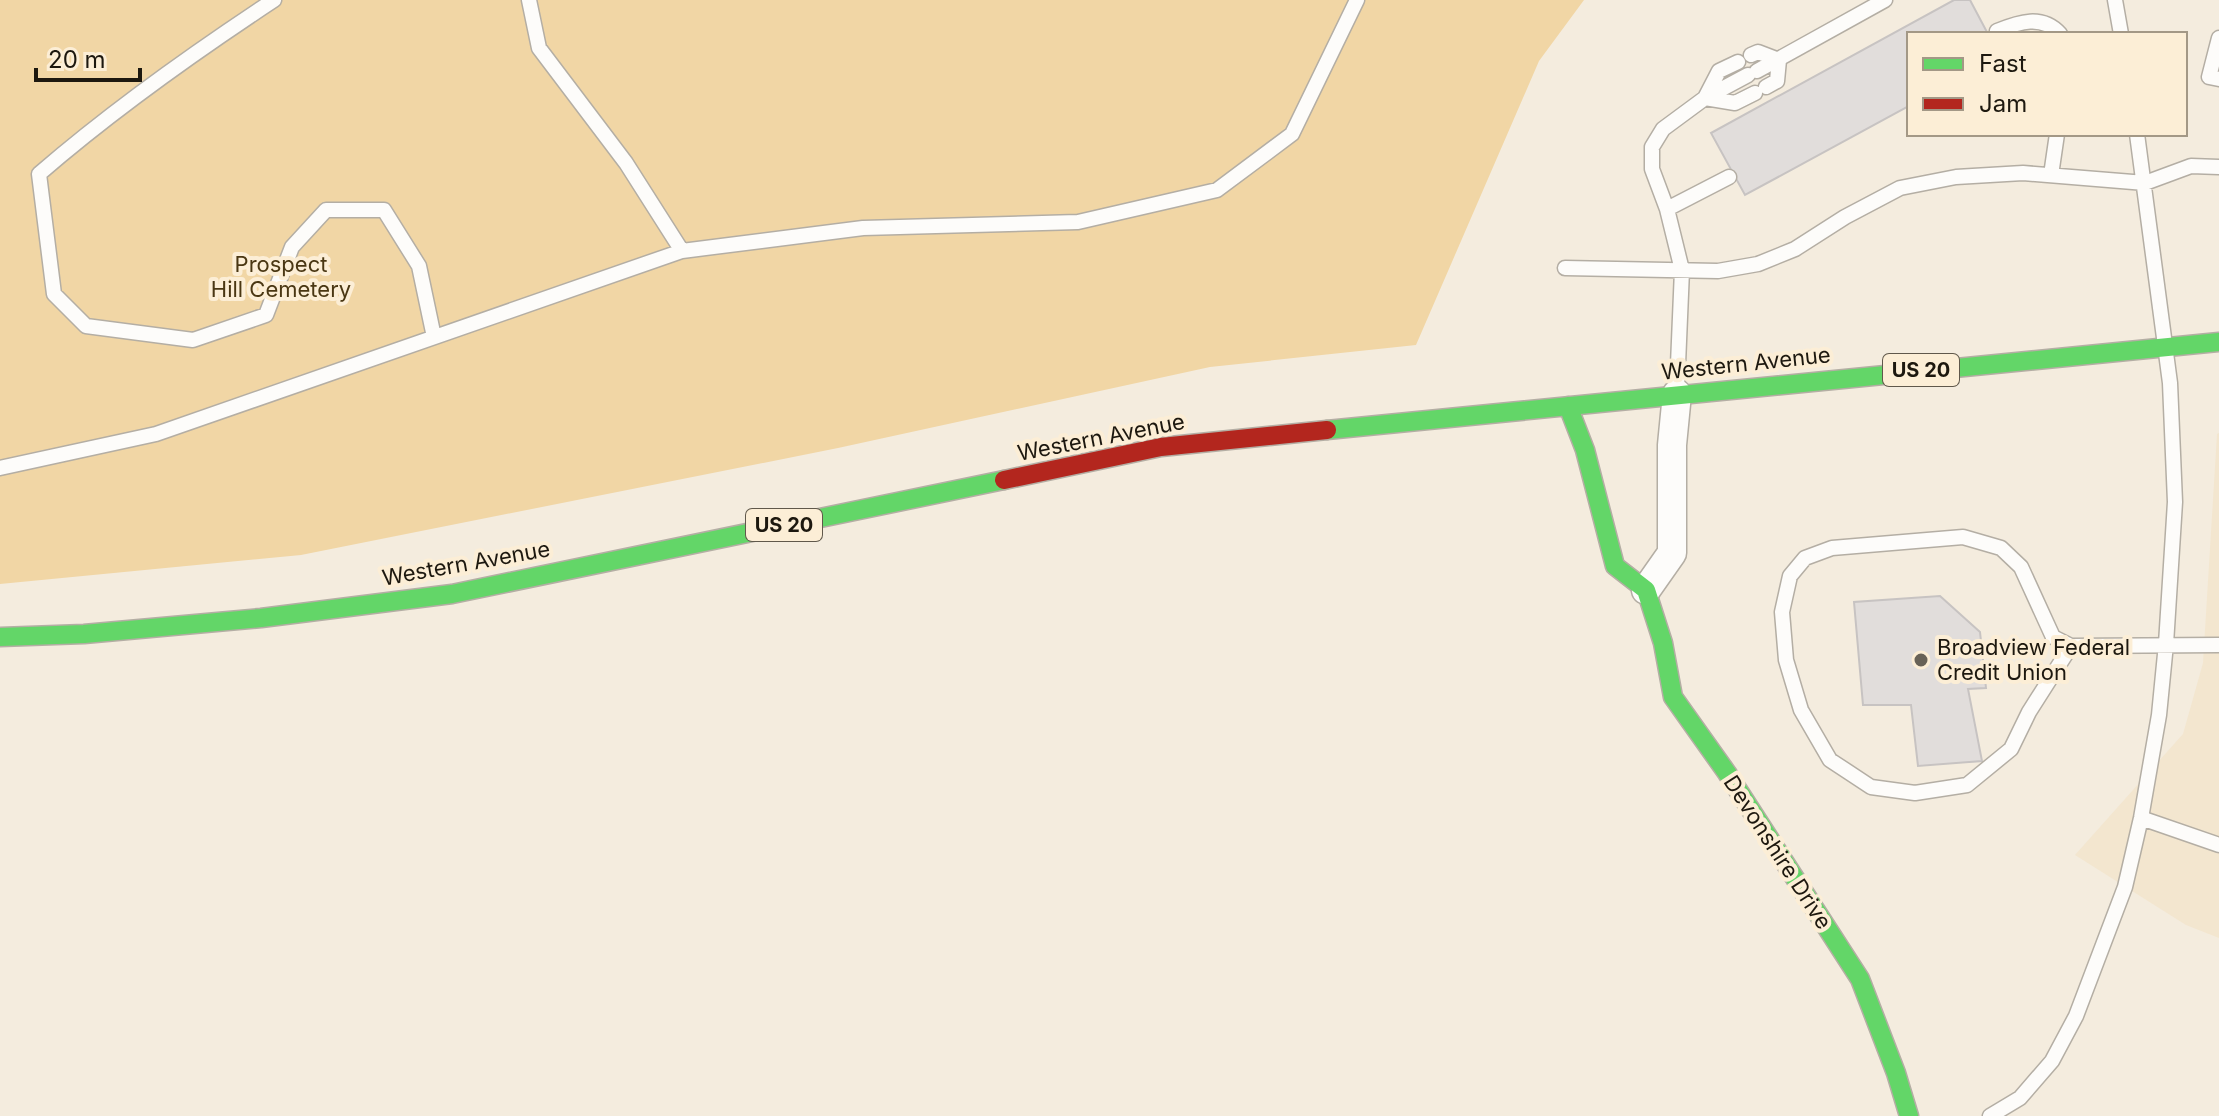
<svg xmlns="http://www.w3.org/2000/svg" width="2219" height="1116" viewBox="0 0 2219 1116" font-family="Inter,sans-serif">
<rect width="100%" height="100%" fill="#f4ecde"/>
<!-- built -->
<path fill="#f3e6cf" d="M2219,433v505l-33,-13 -111,-70 108,-121 20,-71 14,-229z"/>
<!-- green -->
<path fill="#f1d6a5" d="M0,0h1584l-45,61 -123,284 -206,22 -372,81 -537,107 -301,29z"/>
<!-- building -->
<path fill="#e1dddb" stroke="#c7c3c2" stroke-width="2" d="M1954,0h16l18,34h-79v72l-164,89 -34,-62z
M1940,596l40,36 6,56 -18,1 14,72 -64,5 -7,-61h-48l-9,-103z"/>
<g fill="none" stroke-linecap="round" stroke-linejoin="round">
<!-- lane casing -->
<g stroke="#b4aea4" stroke-width="17">
<path id="lane" d="M274,0c-82,54 -161,110 -235,174l15,120 32,32 107,14 73,-25 26,-68 34,-37h58l35,56 15,71
M529,0l10,48 87,115 56,88
M2115,0l6,34
M1997,31c22,-9 45,-17 63,3
M2219,38l-10,39 10,2
M1751,55l7,-3 21,8
M1757,71l128,-71
M1766,87l11,-6 2,-21
M1705,98l30,5 20,-10
M1705,98l14,-27 19,-9
M2051,175l6,-41
M1667,209l62,-32
M1565,268l153,3 40,-7 37,-15 50,-32 55,-29 56,-11 67,-4 122,10 46,-17 28,1
M1677,388l5,-118 -15,-61 -15,-40v-22l11,-18 42,-31 43,-23
M0,468l156,-34 526,-183 181,-23 215,-6 139,-32 75,-56 65,-134
M2071,646l-42,66 -18,37 -44,36 -52,8 -44,-6 -41,-27 -29,-50 -15,-50 -4,-48 8,-36 15,-18 27,-10 131,-11 38,11 20,19 32,70 18,9 148,-1
M2141,818l78,27
M1990,1116l30,-18 32,-37 24,-45 49,-129 16,-69 18,-103 7,-71 9,-142 -5,-119 -33,-249"/>
</g>
<!-- street casing -->
<g stroke="#b4aea4" stroke-width="31">
<path id="street" d="M1646,590l26,-37v-108l5,-51"/>
</g>
<!-- fast casing -->
<g stroke="#b4aea4" stroke-width="21">
<path id="fast" d="M1568,406l17,44 30,116 31,24 17,53 10,54 54,76 133,206 36,94 13,43
M1327,430l892,-88
M0,637l84,-3 177,-16 191,-24 552,-114"/>
</g>
<!-- jam casing -->
<g stroke="#b4aea4" stroke-width="21">
<path id="jam" d="M1004,480l157,-33 166,-17"/>
</g>
<!-- lane -->
<use href="#lane" stroke="#fdfcfa" stroke-width="14"/>
<!-- street -->
<use href="#street" stroke="#fdfcfa" stroke-width="28"/>
<!-- fast -->
<use href="#fast" stroke="#63d668" stroke-width="18"/>
<!-- jam -->
<use href="#jam" stroke="#b3261e" stroke-width="18"/>
</g>
<!-- markers -->
<circle fill="#686257" stroke="#fceed6" stroke-width="3" cx="1921" cy="660" r="8"/>
<g text-anchor="middle" dominant-baseline="central" stroke-width="8" stroke-linejoin="round" paint-order="stroke">
<!-- shield labels -->
<g fill="#fceed6" stroke="#60584b" stroke-width="2">
<rect x="1883" y="354" width="76" height="32" rx="6"/>
<rect x="746" y="509" width="76" height="32" rx="6"/>
</g>
<g font-size="20" font-weight="bold" fill="#1d180f">
<text x="1921" y="370">US 20</text>
<text x="784" y="525">US 20</text>
</g>
<!-- park labels -->
<g font-size="22" fill="#4a3713" stroke="#fceed6">
<text x="281" y="264">Prospect<tspan x="281" dy="25">Hill Cemetery</tspan></text>
</g>
<!-- street labels -->
<g font-size="22" fill="#1d180f" stroke="#fceed6">
<text transform="translate(1746 363) rotate(-6)">Western Avenue</text>
<text transform="translate(1101 437) rotate(-11)">Western Avenue</text>
<text transform="translate(466 563) rotate(-10)">Western Avenue</text>
<text transform="translate(1778 852) rotate(57)">Devonshire Drive</text>
</g>
<!-- poi labels -->
<g font-size="22" fill="#1d180f" stroke="#fceed6" text-anchor="start">
<text x="1937" y="647">Broadview Federal<tspan x="1937" dy="25">Credit Union</tspan></text>
</g>
</g>
<!-- legend -->
<rect x="1907" y="32" width="280" height="104" fill="#fceed6" stroke="#a39886" stroke-width="2"/>
<rect x="1923" y="58" width="40" height="12" fill="#63d668" stroke="#a39886" stroke-width="2"/>
<text x="1979" y="72" font-size="24" fill="#1d180f">Fast</text>
<rect x="1923" y="98" width="40" height="12" fill="#b3261e" stroke="#a39886" stroke-width="2"/>
<text x="1979" y="112" font-size="24" fill="#1d180f">Jam</text>
<!-- scale -->
<path d="M36 68v12h104v-12" fill="none" stroke="#1d180f" stroke-width="4"/>
<text x="48" y="68" font-size="24" fill="#1d180f" stroke="#fceed6" stroke-width="6" paint-order="stroke">20 m</text>
</svg>
